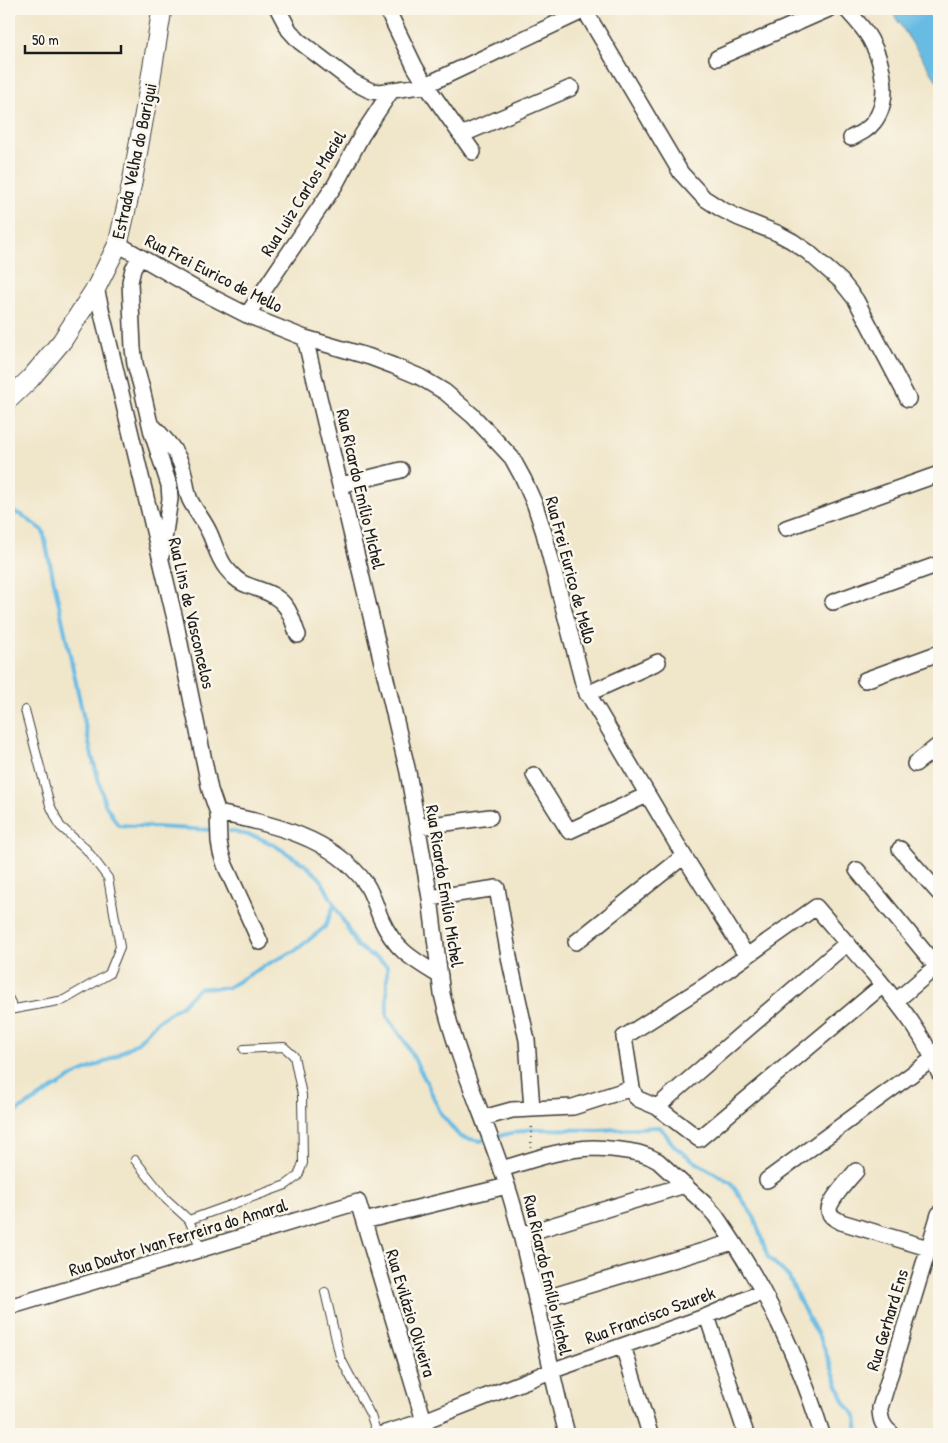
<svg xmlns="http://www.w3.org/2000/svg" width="948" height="1443" viewBox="0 0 948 1443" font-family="'Patrick Hand',sans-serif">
<rect width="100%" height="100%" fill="#fbf7ec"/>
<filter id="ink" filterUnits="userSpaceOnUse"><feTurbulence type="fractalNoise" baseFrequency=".02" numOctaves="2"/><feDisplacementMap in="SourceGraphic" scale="10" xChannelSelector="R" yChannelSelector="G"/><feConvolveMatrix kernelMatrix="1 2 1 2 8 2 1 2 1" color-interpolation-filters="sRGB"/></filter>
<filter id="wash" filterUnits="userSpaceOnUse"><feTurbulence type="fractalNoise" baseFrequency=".0096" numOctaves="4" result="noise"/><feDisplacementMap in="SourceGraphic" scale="20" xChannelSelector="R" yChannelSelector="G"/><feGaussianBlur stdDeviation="1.12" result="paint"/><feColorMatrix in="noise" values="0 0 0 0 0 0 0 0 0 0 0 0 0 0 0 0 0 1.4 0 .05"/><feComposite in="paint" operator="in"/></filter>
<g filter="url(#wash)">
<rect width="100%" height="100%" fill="#f0e6ca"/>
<!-- water -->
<path fill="#68bce4" stroke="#426c80" d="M890,9h43l6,10v65z"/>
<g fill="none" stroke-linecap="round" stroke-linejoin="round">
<!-- stream -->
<path stroke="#68bce4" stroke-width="4" d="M9,511l13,4 21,16 48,221 14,52 13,21 93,5
M230,831l27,6 17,8 30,19 16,14 37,68 30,20v50l19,27 22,42 13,29 19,23 20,4 7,-2
M9,1116l68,-42 32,-14 29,-18 20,-21 24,-16 17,-17h28l37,-22 32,-16 29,-23 9,-22
M494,1137l36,-8 68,1 62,-3 15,20 19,14 37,22 23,34 14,40 21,20 14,31 18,32 23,61 12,16 2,17"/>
</g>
</g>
<g filter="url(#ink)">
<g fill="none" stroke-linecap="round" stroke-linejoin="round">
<!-- service casing -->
<g stroke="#3c3a36" stroke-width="10">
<path id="service" d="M9,999l5,10
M9,1010l55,-10 45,-26 11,-27 -12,-69 -22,-29 -26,-23 -10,-21 -25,-95
M135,1160l31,39 23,21
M201,1249l-12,-29 97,-35 12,-9 5,-13 -1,-68 -8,-39 -10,-9 -40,2
M325,1292l15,65 31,59 6,18"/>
</g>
<!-- minor casing -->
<g stroke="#3c3a36" stroke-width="18">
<path id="minor" d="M278,9l11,21 10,11 54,41 18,9 9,1 46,-7 161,-76
M387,9l28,58 11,18 47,67
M584,9l97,164 23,25 17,11 18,9 38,15 15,8 16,11 33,29 15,19 52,99
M846,9c8,9 18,19 24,30 13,23 22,61 3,84 -5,7 -14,11 -22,15
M717,58l112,-49
M461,135l110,-47
M118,244l76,44 53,27 58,23 65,19 24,9 26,11 25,15 28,24 39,42 12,22 11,25 9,28 40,154 100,169 62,99
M140,257l-7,12 -3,13 3,66 2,16 7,25 10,44 17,52 1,14 -8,54
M96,288l79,331 35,171 8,23 1,28 2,12 4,12 35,77
M247,315l88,-130 27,-50 29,-44
M305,338l103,434 22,126 12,96c16,70 48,135 69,204 23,78 35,158 56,236
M151,424c13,14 27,27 32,46 3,10 3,21 7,30 6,12 15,22 20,34 5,11 8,24 16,34 6,7 12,14 21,17 15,6 29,8 39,22 6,8 8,19 12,28
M341,485l60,-15
M786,528l153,-54
M833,602l106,-38
M865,680l74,-27
M587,694l71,-32
M915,764l24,-19
M534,775l35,56 78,-36
M218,813c53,11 115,24 148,71 7,11 10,23 15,35 14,31 31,40 59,57
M418,827l72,-10
M900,849l39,44
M857,870l79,96
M430,898l67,-10 13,74 17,78 5,69
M576,942l108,-86
M883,985l-184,154 -42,-32 -19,-8 -3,-3 -3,-8 -8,-51 82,-52 110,-78c19,22 38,45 58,67 25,31 51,61 65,99
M896,1001l43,-37
M657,1107l190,-164
M483,1118l29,-8 61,-3 59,-19
M502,1169c30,-9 59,-20 91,-21 9,0 18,1 27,2 14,2 25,3 38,11l48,44 9,10c48,67 83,141 107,219
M856,1171c-6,7 -29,32 -27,40 1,6 7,8 12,11l87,26
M767,1180l167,-122
M364,1221l143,-35
M521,1235l164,-50
M536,1301l197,-59
M9,1307l349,-105 70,232
M707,1316l39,118
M623,1346l27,88
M382,1434l42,-13 127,-50 156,-55 55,-24
M892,1434c-9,-7 -12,-14 -12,-26l59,-194"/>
</g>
<!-- tertiary casing -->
<g stroke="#3c3a36" stroke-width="21">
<path id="tertiary" d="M9,399l21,-20 32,-38 34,-53 22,-44 14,-61 18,-100 12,-74"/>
</g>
<!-- path -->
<path stroke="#3c3a36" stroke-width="2.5" stroke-dasharray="1 4" stroke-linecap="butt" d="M531,1148l1,-25"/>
<!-- service -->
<use href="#service" stroke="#fff" stroke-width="8"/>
<!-- minor -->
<use href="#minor" stroke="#fff" stroke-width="15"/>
<!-- tertiary -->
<use href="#tertiary" stroke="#fff" stroke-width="19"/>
</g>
</g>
<g text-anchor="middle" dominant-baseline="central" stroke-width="5" stroke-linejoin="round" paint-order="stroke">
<!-- street labels -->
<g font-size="18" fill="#1c1c1c" stroke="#fbf7ec">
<text transform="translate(134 161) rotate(-78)">Estrada Velha do Barigui</text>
<text transform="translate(303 193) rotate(-58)">Rua Luiz Carlos Maciel</text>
<text transform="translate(214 273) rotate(27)">Rua Frei Eurico de Mello</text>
<text transform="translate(361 489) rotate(77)">Rua Ricardo Emílio Michel</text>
<text transform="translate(571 570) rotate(75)">Rua Frei Eurico de Mello</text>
<text transform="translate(192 613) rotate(77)">Rua Lins de Vasconcelos</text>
<text transform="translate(445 886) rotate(81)">Rua Ricardo Emílio Michel</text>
<text transform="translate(178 1237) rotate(-17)">Rua Doutor Ivan Ferreira do Amaral</text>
<text transform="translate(548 1275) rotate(77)">Rua Ricardo Emílio Michel</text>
<text transform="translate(411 1313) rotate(73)">Rua Evilázio Oliveira</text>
<text transform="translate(650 1315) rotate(-20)">Rua Francisco Szurek</text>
<text transform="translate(887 1320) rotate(-73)">Rua Gerhard Ens</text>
</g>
</g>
<!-- margin -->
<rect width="948" height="1443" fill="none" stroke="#fbf7ec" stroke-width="30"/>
<!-- scale -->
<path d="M25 45v8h96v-8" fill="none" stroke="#1c1c1c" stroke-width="2.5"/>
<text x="32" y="45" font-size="15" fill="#1c1c1c" stroke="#fbf7ec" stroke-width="4" paint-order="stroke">50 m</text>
</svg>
